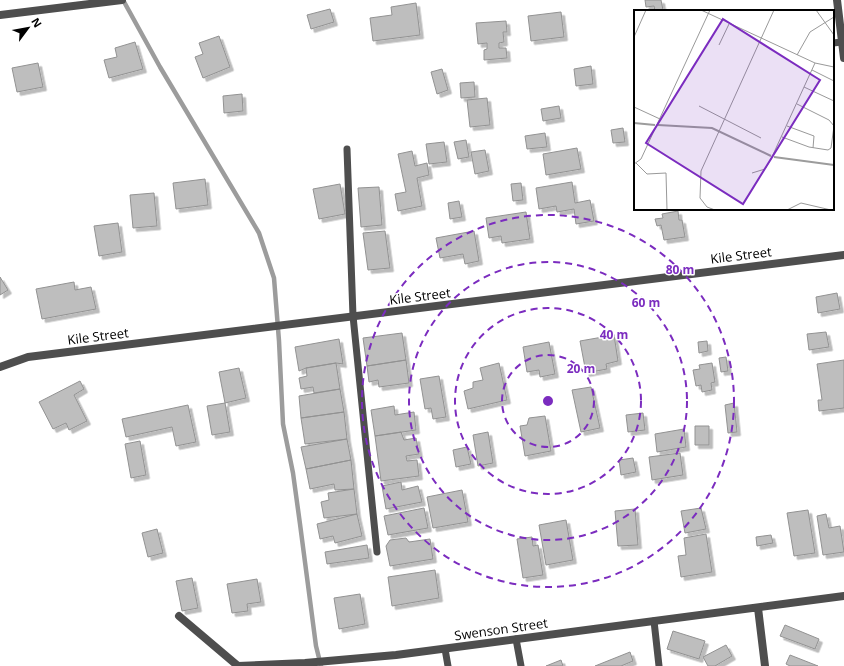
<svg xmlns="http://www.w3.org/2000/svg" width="844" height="666" viewBox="0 0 844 666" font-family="'Open Sans',sans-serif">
<defs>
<filter id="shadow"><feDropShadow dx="3.5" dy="3.5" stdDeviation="0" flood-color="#0004"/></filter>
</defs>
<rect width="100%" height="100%" fill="#fff"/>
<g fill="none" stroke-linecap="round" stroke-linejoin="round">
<!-- stream -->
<path stroke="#9c9c9c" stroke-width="4.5" d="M123,0l37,67 99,166 15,45 5,63 4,83 10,49 7,51 16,122 5,20"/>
</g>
<!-- building -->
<path fill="#bebebe" stroke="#929292" filter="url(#shadow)" d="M645,0h16l2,10 -8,1 -1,-5 -8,1z
M416,3l4,32 -47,6 -3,-23 22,-3 -1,-8z
M330,9l4,13 -23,7 -4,-14z
M561,12l3,25 -33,4 -3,-25z
M506,21l1,11h-4l1,10 -5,1v5h7l1,10 -23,2v-10l3,-1v-6l-9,1 -2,-21z
M219,36l11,31 -27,11 -8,-21 8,-3 -4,-11z
M135,42l8,27 -34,9 -5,-18 13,-3 -2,-9z
M38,63l5,24 -26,5 -5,-24z
M591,66l2,18 -17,2 -2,-17z
M442,69l6,21 -11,4 -6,-22z
M474,82l1,15 -14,1 -1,-15z
M242,94l1,17 -19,2 -1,-17z
M487,98l3,27 -20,2 -3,-27z
M559,106l2,12 -18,3 -2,-12z
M623,128l2,14 -12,1 -2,-13z
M545,133l2,14 -20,2 -2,-13z
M466,140l3,17 -11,2 -4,-17z
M444,142l3,20 -18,2 -3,-20z
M577,148l4,21 -35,6 -3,-21z
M485,150l4,21 -14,3 -4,-22z
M412,151l3,15 12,-3 2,12 -12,3 5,28 -24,5 -3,-17 11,-2 -8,-38z
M205,179l3,26 -32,4 -3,-26z
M572,182l3,21 15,-3 4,21 -18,3 -2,-15 -17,3 -1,-6 -17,3 -3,-21z
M521,183l2,17 -10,1 -2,-17z
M340,184l5,30 -26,5 -6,-30z
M379,187l3,38 -21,2 -3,-39z
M154,193l3,33 -24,2 -3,-33z
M459,201l3,16 -12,2 -2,-16z
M678,211l1,9h3l3,17 -21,3 -3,-15 -4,1 -2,-7 8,-1 -1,-4z
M526,212l4,27 -28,4 -1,-7 -12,2 -3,-20z
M118,223l4,29 -23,4 -5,-30z
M385,231l5,37 -22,2 -5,-37z
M474,231l5,30 -14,3 -2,-10 -23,4 -4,-20z
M0,277l8,13 -8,5z
M74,282l1,8 16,-3 5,22 -54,10 -6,-30z
M837,293l3,16 -22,4 -2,-16z
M826,332l3,15 -20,3 -2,-16z
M402,333l4,27 -39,6 -4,-28z
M614,335l4,26 -12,3 1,5 -21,4 -6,-32z
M339,339l4,25 -7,-1 -30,5 -7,3 -4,-24z
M707,341l1,10 -9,2 -1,-11z
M549,342l6,32 -15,3 -1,-7 -12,2 -4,-25z
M726,357l2,14 -7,1 -2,-14z
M406,360l3,23 -30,4 -1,-7 -9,2 -2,-16z
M844,360v48l-25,3 -1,-11h4l-5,-36z
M336,363l4,26 -26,4 -1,-6 -12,2 -2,-11 8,-2 -1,-8z
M499,363l8,37 -39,9 -4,-18 9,-3v-6l10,-2 -3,-12z
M712,363l3,19 -4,1 1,7 -10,2 -1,-7 -5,1 -3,-16 7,-1 -1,-4z
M239,368l7,30 -21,5 -6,-31z
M439,376l7,41 -13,2 -2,-11 -6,1 -5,-30z
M80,381l4,8 -10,6 13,26 -18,9 -3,-7 -13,6 -14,-27z
M591,387l9,41 -19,4 -9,-42z
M340,389l4,23 -43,6 -2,-22z
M225,403l5,29 -18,3 -5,-29z
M734,403l3,29 -9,1 -3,-28z
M188,405l8,37 -20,4 -4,-19 -46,10 -4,-18z
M394,406l1,9 19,-3 2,18 -41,6 -4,-26z
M344,412l3,27 -42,5 -4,-26z
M643,413l2,17 -17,2 -2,-17z
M545,416l6,35 -26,5 -5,-30 7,-1 2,-7z
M695,426h14v19h-14z
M684,429l2,18 -29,5 -2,-18z
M401,432l3,8 12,-2 3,16 -13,2 1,5 10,-1 2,16 -38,5 -6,-45z
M488,432l5,31 -15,3 -5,-31z
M347,439l4,21 -45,9 -5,-22z
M140,441l6,34 -15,3 -6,-34z
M467,447l4,17 -15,3 -3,-17z
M680,453l3,22 -31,5 -3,-23z
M633,458l3,14 -15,3 -2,-15z
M351,460l3,29 -19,1 -1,-6 -24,5 -4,-20z
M401,482l1,8 16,-4 4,16 -36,7 -4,-23z
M354,489l3,25 -33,4 -3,-16 8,-2 -1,-7z
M462,490l6,32 -35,6 -6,-31z
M424,508l4,20 -40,7 -4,-19z
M701,508l5,21 -21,4 -4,-22z
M635,509l3,36 -20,1 -3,-35z
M808,510l7,43 -21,3 -7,-43z
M357,514l5,22 -27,7 -2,-7 -13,3 -3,-15z
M826,514l3,14 11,-2 4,26 -21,3 -6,-39z
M566,520l7,40 -27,5 -7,-40z
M157,529l6,24 -15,4 -6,-24z
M706,534l6,38 -31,5 -3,-21 8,-1 -2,-17z
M771,535l2,8 -16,3 -1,-9z
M532,537l1,9 5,-1 5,30 -20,3 -6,-39z
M406,538l3,4 21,-3 3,20 -43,7 -4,-20 4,-6z
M367,545l2,13 -42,6 -2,-12z
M435,570l4,28 -47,8 -4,-29z
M192,578l6,30 -16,3 -6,-30z
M257,579l4,23 -14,2 1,7 -16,2 -5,-29z
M360,594l5,30 -26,5 -5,-31z
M785,625l34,14 -4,10 -35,-13z
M673,631l32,10 -6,18 -32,-10z
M726,645l6,11 -17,10h-7l-5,-9z
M630,652l3,9 -12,5h-26z
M790,655l28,11h-28l-4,-2z
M561,660l2,6h-17z"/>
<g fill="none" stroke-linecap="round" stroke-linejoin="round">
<!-- service -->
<path stroke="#4e4e4e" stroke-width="7" d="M833,43l9,-1
M347,149l6,167 24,236
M654,621l5,45
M516,639l5,27
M445,649l3,17"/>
<!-- minor -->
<path stroke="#4e4e4e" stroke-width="8" d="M837,0l7,58
M0,15l122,-15
M0,367l28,-10 816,-102
M758,608l7,58
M179,616l59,50 67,-3 91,-8 448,-59"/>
</g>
<!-- distance rings -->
<g fill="none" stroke="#7b2cbf" stroke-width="2" stroke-dasharray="7 5">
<circle cx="548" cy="401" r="46"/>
<circle cx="548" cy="401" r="93"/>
<circle cx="548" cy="401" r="139"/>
<circle cx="548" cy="401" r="186"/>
</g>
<g text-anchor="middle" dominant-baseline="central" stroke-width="3" stroke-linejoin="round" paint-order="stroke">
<!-- street labels -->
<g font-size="13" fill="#000" stroke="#fff">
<text transform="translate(741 255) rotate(-7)">Kile Street</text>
<text transform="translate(420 296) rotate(-7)">Kile Street</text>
<text transform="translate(98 336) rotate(-7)">Kile Street</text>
<text transform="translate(501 629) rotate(-8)">Swenson Street</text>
</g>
</g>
<!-- overview -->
<g transform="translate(634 10)">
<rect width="200" height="200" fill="#fff"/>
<path fill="none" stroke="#9c9c9c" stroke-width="2" d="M0,113l21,2M24,115l54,3 59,28M140,147l60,8"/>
<path fill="none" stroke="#999" stroke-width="1" d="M67,0l114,53 19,4M182,0l18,25M0,27l12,-27M85,35l10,-21M163,45l13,-23 24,-15M178,60l22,11M170,77l30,14M163,94l32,16 5,6M65,96l62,32M0,97l26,12M153,116l27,10 -1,12M148,127l27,10 19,3 3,-2 3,-22M2,153l11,11 19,-1 1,37M0,154l7,-5 69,-149M118,163l13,-4 6,-10 44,-96M81,200l-8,-3 -7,-9 1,-27 73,-161M153,200l14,-7 30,7"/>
<path fill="#7b2cbf" fill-opacity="0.15" stroke="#7b2cbf" stroke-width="2" d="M89,9l97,61 -77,124 -97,-61z"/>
<rect width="200" height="200" fill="none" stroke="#000" stroke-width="2"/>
</g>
<circle cx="548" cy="401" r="6" fill="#7b2cbf" stroke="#fff" stroke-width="2"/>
<g font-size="12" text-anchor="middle" font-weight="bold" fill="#7b2cbf" stroke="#fff" stroke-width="3" stroke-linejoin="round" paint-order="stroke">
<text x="680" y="274">80 m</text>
<text x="646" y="307">60 m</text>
<text x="614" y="339">40 m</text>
<text x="581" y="373">20 m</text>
</g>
<!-- north arrow -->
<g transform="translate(28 28) rotate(58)" stroke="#ffffff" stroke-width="3" paint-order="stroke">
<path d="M0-3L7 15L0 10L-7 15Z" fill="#000000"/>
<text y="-6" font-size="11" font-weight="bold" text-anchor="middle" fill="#000000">N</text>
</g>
</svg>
